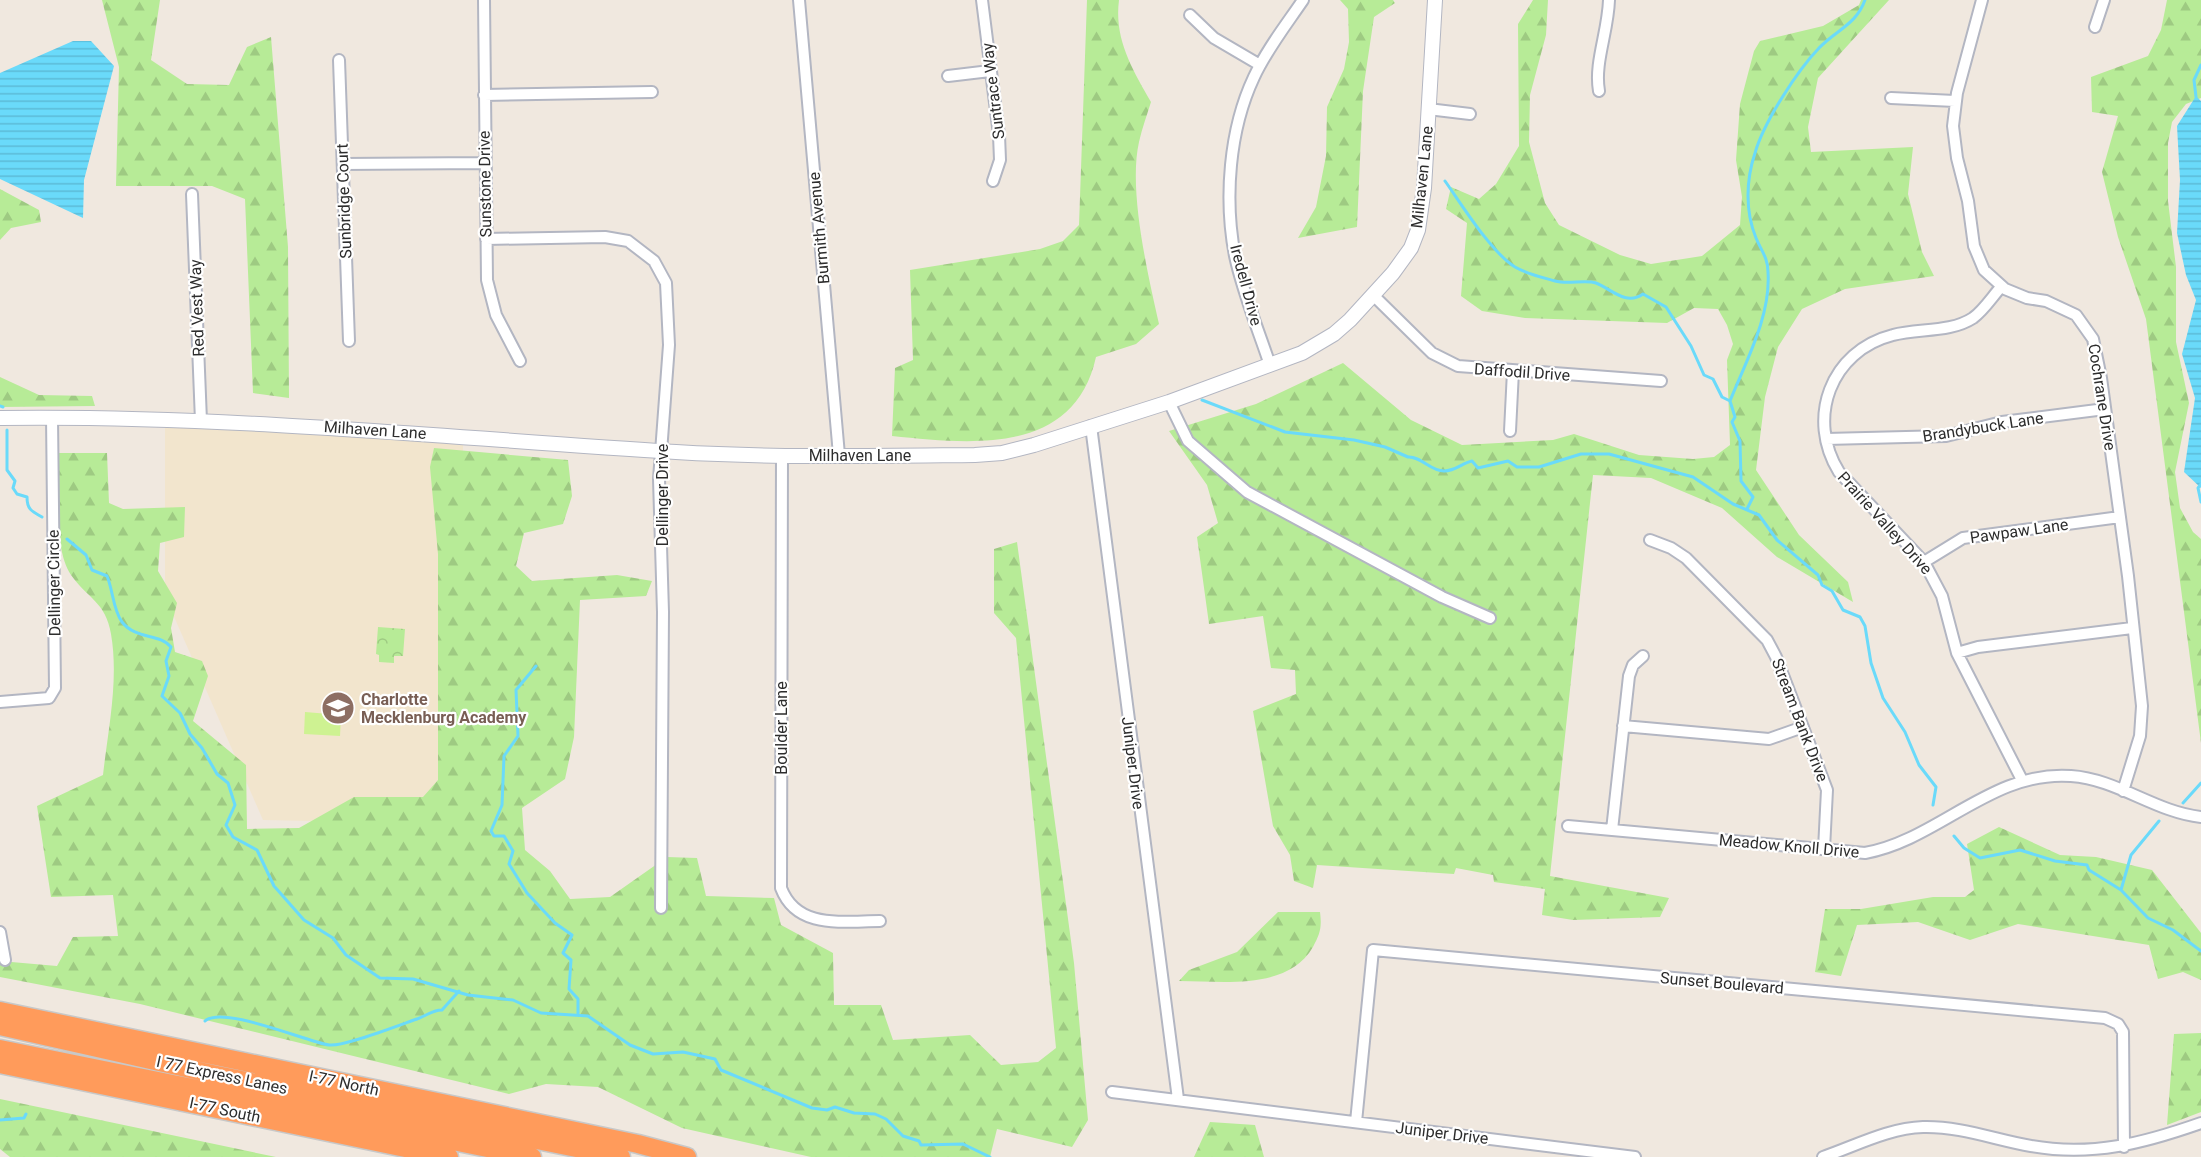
<svg xmlns="http://www.w3.org/2000/svg" width="2201" height="1157" viewBox="0 0 2201 1157" font-family="Roboto,sans-serif">
<defs>
<pattern id="forest-firs" width="22" height="20" patternUnits="userSpaceOnUse" patternTransform="scale(1.5)"><rect width="22" height="20" fill="#b7eb97"/><path d="M5 1l3.5 6h-7zM16 11l3.5 6h-7z" fill="#9eca82"/></pattern>
<pattern id="park-crowns" width="20" height="18" patternUnits="userSpaceOnUse" patternTransform="scale(1.5)"><rect width="20" height="18" fill="#b7eb97"/><path d="M2 6a3 3 0 1 1 6 0M12 15a3 3 0 1 1 6 0" fill="none" stroke="#9eca82"/></pattern>
<pattern id="water-rules" width="6" height="5" patternUnits="userSpaceOnUse" patternTransform="scale(1.5)"><rect width="6" height="5" fill="#6adafa"/><path d="M0 2.5h6" fill="none" stroke="#5cbbd7"/></pattern>
</defs>
<rect width="100%" height="100%" fill="#f0e8df"/>
<!-- education -->
<path fill="#f2e5cd" d="M165,419l298,17v388l-200,-4 -98,-224z"/>
<!-- forest -->
<path fill="url(#forest-firs)" d="M102,0h58l-9,60 36,24 42,1 18,-38 24,-10 17,210 1,151 -36,-5 -8,-194 -33,-13h-96l3,-119z
M1087,0h32c-5,39 13,69 32,102 -4,13 -9,26 -12,40 -11,48 9,133 20,182l-23,20 -40,13c-22,99 -125,87 -204,79l3,-68 18,-8 -3,-90 130,-21 23,-8 16,-16z
M1340,0h53l2,3 -21,14 -11,74 -6,136 -59,11 18,-31 10,-51 1,-49 17,-38 5,-27 -1,-33z
M1533,0h15l-2,35 -16,60 -1,47 16,61 14,22 61,30 31,9 51,-8 38,-31 2,-28 -6,-37 4,-56 14,-53 6,-10 63,-15 36,-21 2,-5h28l-71,78 -10,49 3,25 102,-5 -5,47 14,58 12,24 -89,13 -43,20 -24,38 -13,50 -9,73 43,65 49,47 5,20 -76,-45 -55,-49 -71,-30 -58,-3 -43,401 119,22 -9,19 -87,3 -31,-5 3,-26 -51,-7 -1,-7 -37,-7 -2,6 -137,-9 -4,23 -19,-7 -4,-26 -17,-29 -20,-115 43,-17 -1,-24 -24,-2 -8,-52 -54,8 -12,-87 21,-14 -11,-38 -38,-54 87,-27 87,-41 68,57 51,25 91,-5 21,-6 65,21 54,4 21,-2 16,-12 -3,-85 6,-16 -6,-19 -9,-16 -24,-1 -27,15 -142,-5 -43,-7 -21,-15 6,-73 -21,-14 5,-22 28,12 17,-15 23,-38 -1,-122z
M2167,0h34v98l-15,6 -14,18 -4,21v58l8,66v75l13,61 -14,69 5,36 13,24 8,7v204l-55,-424 -28,-82 -16,-65 16,-56 -26,-4 -1,-35 57,-21 13,-26z
M0,189l39,21 2,12 -30,6 -11,12z
M0,377l39,18 53,1 3,10 -95,1z
M434,448l134,12 4,36 -9,28 -39,9 -8,33 16,15 85,-6 35,6 -6,15 -66,4 -6,137 -9,42 -43,29 3,42 25,21 20,28 40,-2 57,-40 30,1 9,38 68,2 7,27 52,28 1,52h47l12,35 77,-5 31,30 37,-3 18,-14 -40,-410 -22,-25v-64l23,-7 57,421 14,157 -16,27 -75,-18 -7,28h-179l-129,-29 -84,-41 -52,-3 -37,10 -369,-90 -140,-27v-16l57,5 16,-29 45,-1 -5,-41 -62,2 -14,-91 66,-31c5,-45 16,-95 8,-141 -5,-32 -24,-36 -40,-59 -19,-29 -11,-88 -12,-122h48l2,50 14,6 62,-2 -1,30 -24,6 -2,28 19,32 -6,25 4,24 27,9 6,15 -15,45 53,44 1,64 52,-1 55,-31h69l15,-17v-226l-8,-87z
M1999,827l61,28 36,2 56,13 49,63v47l-18,-8 -25,7 -9,-34 -131,-21 -48,16 -52,-18 -61,3 -16,51 -26,-4 10,-63h36l72,-12h32l9,-7 -7,-46z
M1278,912h42c2,16 0,22 -7,35 -26,44 -90,34 -134,34l10,-11 48,-18z
M2201,1033v79l-34,13 7,-91z
M0,1099l276,58h-266l-10,-8z
M1210,1122l45,3 9,32h-70z"/>
<!-- park -->
<path fill="url(#park-crowns)" d="M378,627l27,2 -2,27h-9v7l-15,-1v-7l-3,-1z"/>
<!-- pitch -->
<path fill="#cef292" d="M305,712l36,3 -1,21 -36,-2z"/>
<!-- water -->
<path fill="url(#water-rules)" d="M73,41h18l23,25 -30,114 -1,38 -83,-39v-106z
M2196,96l5,5v387l-17,-16 11,-74 -13,-44 14,-54 -10,-25 -9,-42 3,-53 -3,-54z"/>
<g fill="none" stroke-linecap="round" stroke-linejoin="round">
<!-- stream -->
<path stroke="#6adafa" stroke-width="3" d="M2196,97l-2,-17 7,-15
M1445,181c17,24 46,71 70,86 12,7 26,10 40,14 14,4 29,-2 41,2 15,6 30,23 47,11l23,13 25,39 13,29 9,4 9,18 8,4 5,16 -3,5 8,19 1,40 12,16 -6,12
M1202,400l83,32 69,8 31,7 23,10c13,-1 22,14 36,14 12,0 18,-8 28,-10l6,7 30,-7 9,6h22l42,-13h28l84,23 40,27 26,11 18,25 41,35 4,10 10,6 11,19 17,7 5,9 6,37 12,35 22,34 14,33 17,22 -3,18
M1730,401c16,-40 41,-85 38,-129 0,-14 -7,-22 -12,-34 -11,-27 -10,-58 -1,-85 9,-31 42,-82 64,-105 17,-18 37,-23 46,-48
M0,406l3,1
M7,430v40l8,11 -2,7 4,6 10,3c0,12 4,14 15,20
M2201,484l-3,4 3,14
M67,539l19,16 6,15 15,6c6,14 6,34 15,46 14,18 38,11 49,25l-5,14 3,15 -7,20 18,17 10,21 12,14 15,26 11,9 7,22 -9,20 7,12 24,13 17,36 30,34 29,18 13,17 34,23 33,1 55,16 45,5 28,13 47,3 42,29 23,9 30,-2 32,7 6,11 91,38 15,2 8,-3 19,6 21,1 11,5 17,17 16,5 2,4 42,-1 27,13
M536,666l-20,24 2,46 -14,20 -2,49 -11,26 3,5h10l9,15 -4,13 18,29 28,30 17,12 -9,18 8,7 -2,29 9,10v14
M2183,803l18,-20
M1954,836l10,12 16,10 40,-8 35,11 32,4 2,5 32,20 27,28 25,12 28,21
M2121,890l10,-35 28,-34
M205,1021c17,-16 100,20 124,24 15,2 70,-20 88,-26 9,-3 15,-9 25,-9l17,-19
M0,1120l24,-2 2,-4"/>
<!-- street casing -->
<g stroke="#b3b6c2" stroke-width="14">
<path id="street" d="M484,0l3,280 9,35 24,46
M799,0l40,455
M982,0l17,135 1,25 -7,21
M1982,0l-25,93 -4,33 4,32 11,43 6,45 10,24 21,19 22,9 19,3 30,14 17,24 8,39 27,198 14,130 -2,30 -17,55
M1190,15l24,23 46,27
M2095,27l9,-27
M339,60l10,281
M948,76l42,-5
M1599,91c-5,-28 9,-59 10,-91
M484,95l168,-3
M1891,98l64,3
M1428,109l42,5
M343,164l142,-1
M192,194l9,227
M486,239l119,-2 23,4 26,20 12,22 3,62 -10,134 4,133 -2,296
M2001,287c-9,10 -17,23 -28,31 -23,15 -55,10 -80,17 -63,16 -87,84 -54,137l85,90 18,34 15,57 65,127
M1374,296l58,57 26,13 203,15
M1270,365c-12,-36 -27,-72 -35,-109 -11,-57 -6,-126 19,-179 13,-28 32,-52 49,-77
M1169,402l19,39 59,51 195,105 48,21
M1091,426l87,673
M1510,431l3,-60
M1826,439l120,-3 56,-14 103,-13
M782,455l-1,433c16,42 62,33 99,33
M1650,540l21,8 15,10 81,82 9,17 51,133 -3,59
M1924,562l39,-24 157,-21
M1957,653l21,-6 154,-19
M0,702l49,-4 6,-10 -3,-271
M1623,726l146,13 34,-12
M1568,826l297,27c73,-13 127,-83 206,-77 46,3 84,36 130,41
M1612,830l17,-154 4,-11 10,-9
M0,932l5,28
M1112,1092l523,65
M1356,1122l17,-172 732,68 13,6 5,8 1,115
M1823,1157c32,-11 66,-29 100,-30 37,-1 73,13 108,19 61,11 113,-3 170,-23"/>
</g>
<!-- secondary casing -->
<g stroke="#b3b6c2" stroke-width="16">
<path id="secondary" d="M0,418c226,-3 451,20 676,34 99,6 200,4 299,3l27,-2 32,-8 135,-43 133,-49 32,-19 16,-14 43,-47 18,-25 7,-18 6,-42 11,-188"/>
</g>
<!-- highway casing -->
<g stroke="#c8c8c8" stroke-width="21">
<path id="highway" d="M0,1011l638,133 49,13
M0,1026l217,49 404,82
M0,1049l532,108
M0,1064l449,93"/>
</g>
<!-- street -->
<use href="#street" stroke="#fff" stroke-width="10"/>
<!-- secondary -->
<use href="#secondary" stroke="#fff" stroke-width="14"/>
<!-- highway -->
<use href="#highway" stroke="#ff9b5b" stroke-width="18"/>
</g>
<!-- icons -->
<defs>
<g id="school-disc" transform="scale(1.725)"><circle r="9.5" fill="#8d6e63" stroke="#fff"/><path d="M0-5L7-2L0 1L-7-2ZM-4 1L0 2.5L4 1V4Q0 6-4 4Z" fill="#fff"/></g>
</defs>
<g fill-rule="evenodd">
<use href="#school-disc" x="338" y="708"/>
</g>
<g text-anchor="middle" dominant-baseline="central" stroke-width="4.5" stroke-linejoin="round" paint-order="stroke">
<!-- street labels -->
<g font-size="16" fill="#2d2d2d" stroke="#fff">
<text transform="translate(993 91) rotate(-97)">Suntrace Way</text>
<text transform="translate(1422 177) rotate(-84)">Milhaven Lane</text>
<text transform="translate(485 184) rotate(-91)">Sunstone Drive</text>
<text transform="translate(344 201) rotate(-92)">Sunbridge Court</text>
<text transform="translate(819 228) rotate(-95)">Burmith Avenue</text>
<text transform="translate(1246 285) rotate(75)">Iredell Drive</text>
<text transform="translate(197 308) rotate(-92)">Red Vest Way</text>
<text transform="translate(1522 372) rotate(4)">Daffodil Drive</text>
<text transform="translate(2102 397) rotate(81)">Cochrane Drive</text>
<text transform="translate(1983 427) rotate(-9)">Brandybuck Lane</text>
<text transform="translate(375 430) rotate(4)">Milhaven Lane</text>
<text x="860" y="455">Milhaven Lane</text>
<text transform="translate(662 495) rotate(-90)">Dellinger Drive</text>
<text transform="translate(1885 523) rotate(48)">Prairie Valley Drive</text>
<text transform="translate(2019 531) rotate(-8)">Pawpaw Lane</text>
<text transform="translate(54 583) rotate(-91)">Dellinger Circle</text>
<text transform="translate(1800 720) rotate(69)">Stream Bank Drive</text>
<text transform="translate(781 728) rotate(-90)">Boulder Lane</text>
<text transform="translate(1133 763) rotate(83)">Juniper Drive</text>
<text transform="translate(1789 846) rotate(5)">Meadow Knoll Drive</text>
<text transform="translate(1722 983) rotate(5)">Sunset Boulevard</text>
<text transform="translate(222 1075) rotate(12)">I 77 Express Lanes</text>
<text transform="translate(344 1083) rotate(12)">I-77 North</text>
<text transform="translate(225 1110) rotate(12)">I-77 South</text>
<text transform="translate(1442 1133) rotate(7)">Juniper Drive</text>
</g>
<!-- education labels -->
<g font-size="16" font-weight="bold" fill="#785e54" stroke="#fff" text-anchor="start">
<text x="361" y="699">Charlotte<tspan x="361" dy="18">Mecklenburg Academy</tspan></text>
</g>
</g>
</svg>
